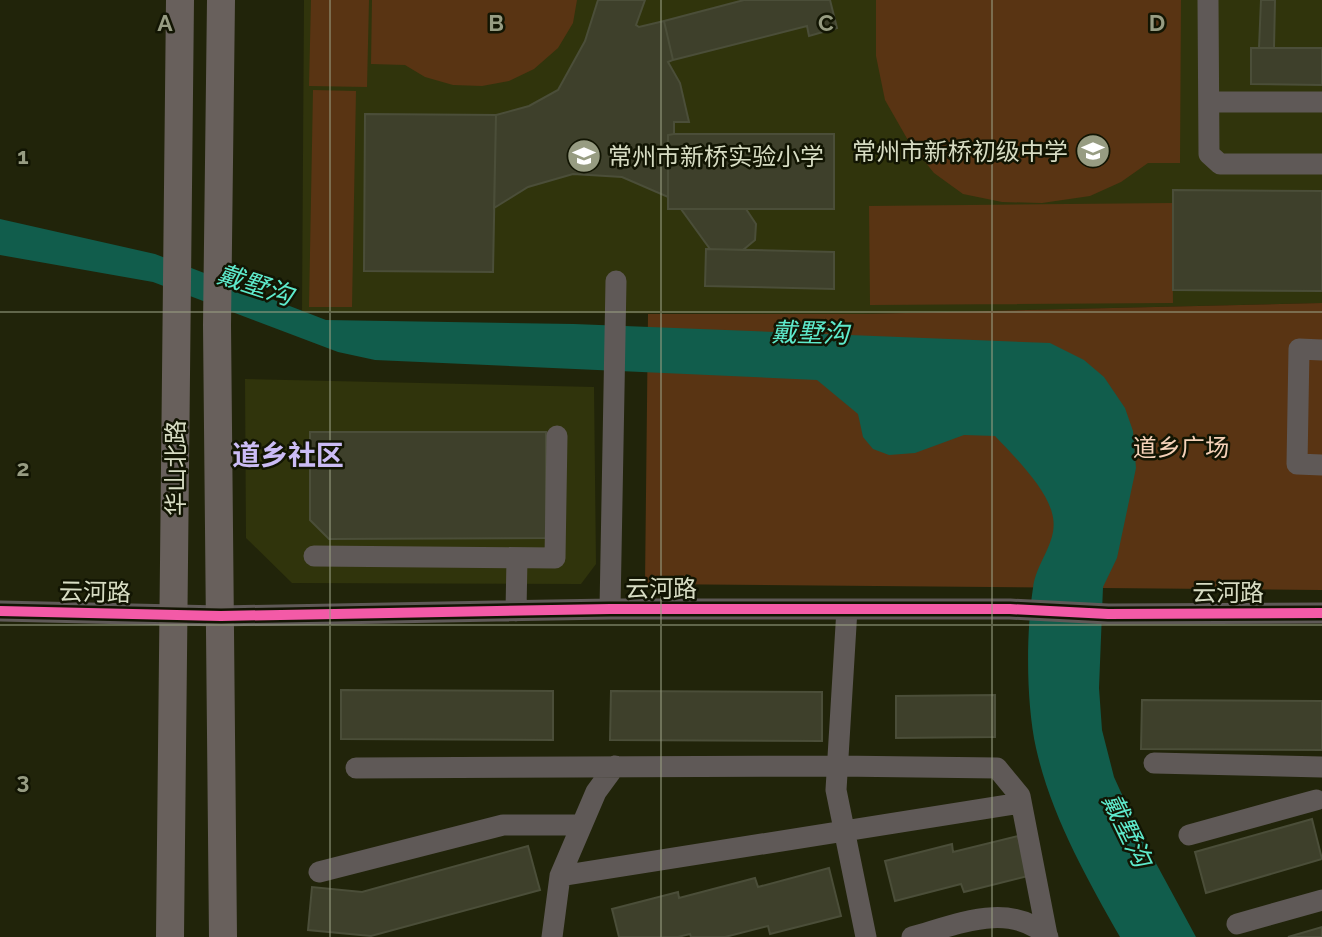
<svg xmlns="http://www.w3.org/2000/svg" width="1322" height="937" viewBox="0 0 1322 937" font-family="Raleway,'Noto Sans SC',sans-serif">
<rect width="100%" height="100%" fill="#21240a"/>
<!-- built -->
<path fill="#30340c" d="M304,0h1018v303l-458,11 -562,-2z
M245,379l349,8 2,177 -15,20 -289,-1 -46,-45z"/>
<!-- green -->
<path fill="#593413" d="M311,0h58l-2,87 -58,-1z
M372,0h205l-4,23 -15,25 -24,21 -25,12 -27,5 -29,-1 -28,-8 -20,-12 -34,-1z
M876,0h305l-1,163h-32l-27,19 -31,14 -48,7 -40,-1 -39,-8 -29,-21 -25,-31 -24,-42 -9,-44z
M313,90l43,1 -4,216h-43z
M1172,203l1,100 -303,2 -1,-99z
M1322,303v287l-677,-6 3,-270h216z"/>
<!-- water -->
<path fill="#115d4c" d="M0,219l155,35 171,66 248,4 476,19 34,17 20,17 21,31 8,23 3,37 -19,90 -14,29 -4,101 3,42 12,47 25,55 57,105h-76c-34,-60 -69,-122 -84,-189 -10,-46 -10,-114 -3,-160 3,-27 27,-47 19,-75 -6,-25 -39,-58 -57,-77l-31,-1 -49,18 -26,2 -16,-6 -10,-12 -5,-23 -41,-34 -442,-20 -37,-8 -185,-70 -153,-27z"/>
<!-- building -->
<path fill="#3e402b" stroke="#4b4e39" stroke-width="2" d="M598,0h47l-9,25 3,2 25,-6 9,39 -5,2 12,21 9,39h-15v12l-6,1v62l-46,-20 -49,-3 -45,13 -34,21 2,-93 33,-9 29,-16 27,-49z
M744,0h86l7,28 -28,8 -2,-10 -134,34 -9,-39z
M1261,0h14l-1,48h-15z
M1251,48h71v37l-71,-1z
M365,114l131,1 -3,157 -129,-1z
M674,134h160v75h-166v-74z
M1173,190l149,1v100l-149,-1z
M681,209h65l10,15 -1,16 -12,10 -33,-1z
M706,249l128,3v37l-129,-3z
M310,432h236v106l-217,1 -19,-19z
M341,690l212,1v49l-212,-1z
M611,691l211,1v49l-212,-1z
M995,695v42l-99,1v-42z
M1142,700l180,1v49l-181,-1z
M1312,819l10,40 -116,34 -11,-41z
M1018,836l10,40 -64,16 -3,-8 -66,17 -10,-40 67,-17 1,8z
M528,846l12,44 -169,46 -63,-6 4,-43 50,5z
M829,868l12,48 -71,18 -2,-8 -43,11h-34l-1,-3 -12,3h-59l-7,-28 66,-17 1,6 76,-20 3,9z
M1322,927v10h-34z"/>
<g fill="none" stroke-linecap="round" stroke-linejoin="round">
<!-- minor -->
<path stroke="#5f5957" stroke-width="21" d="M1208,0l1,154 11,10h102
M1209,102h113
M1322,350l-23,-1 -2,115 25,1
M314,556l241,2 2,-122
M610,609l6,-328
M847,609l-11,181 30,147
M0,611l221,5 389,-7h400l98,5 214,-1
M516,611l1,-53
M1154,763l168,4
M356,768l481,-2 160,2 23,28 27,139
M1189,835l127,-35
M319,872l184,-47h79
M560,876l461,-73
M1237,924l85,-24
M552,937l8,-61 36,-84 19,-26
M912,937c44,-12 98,-37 136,0"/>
<!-- major -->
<path stroke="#68605c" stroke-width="28" d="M221,0l-4,325 6,612
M170,937l10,-937"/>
<!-- cycleway casing -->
<g stroke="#121503" stroke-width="15">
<path id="cycleway" d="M0,611l221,5 389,-7h400l98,5 214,-1"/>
</g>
<!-- cycleway -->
<use href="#cycleway" stroke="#f35aa7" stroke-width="10"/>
</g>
<!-- grid -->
<path fill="none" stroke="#979c82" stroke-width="2" stroke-opacity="0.55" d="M330,0v937M661,0v937M992,0v937M0,312h1322M0,625h1322"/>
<!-- icons -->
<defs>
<g id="school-disc" transform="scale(1.75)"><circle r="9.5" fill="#979c82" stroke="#121503"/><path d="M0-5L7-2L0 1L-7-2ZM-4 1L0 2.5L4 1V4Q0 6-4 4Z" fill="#fff"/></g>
</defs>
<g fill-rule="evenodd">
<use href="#school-disc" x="1093" y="151"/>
<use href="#school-disc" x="584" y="156"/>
</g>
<g text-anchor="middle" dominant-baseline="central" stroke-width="5" stroke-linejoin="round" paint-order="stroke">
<!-- poi labels -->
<g font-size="24" fill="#d7dcc3" stroke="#121503" text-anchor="end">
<text x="1068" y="151">常州市新桥初级中学</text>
<text x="608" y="156" text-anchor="start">常州市新桥实验小学</text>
</g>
<!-- park labels -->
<g font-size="24" fill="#f4d1b8" stroke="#121503">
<text x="1181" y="447">道乡广场</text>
</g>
<!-- street labels -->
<g font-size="24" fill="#d7dcc3" stroke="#121503">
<text transform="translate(175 468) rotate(-90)">华山北路</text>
<text x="661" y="588">云河路</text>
<text transform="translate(95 592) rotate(1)">云河路</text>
<text x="1228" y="592">云河路</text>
</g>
<!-- water labels -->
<g font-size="26" font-style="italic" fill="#5eeacc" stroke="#121503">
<text transform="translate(255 285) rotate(18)">戴墅沟</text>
<text transform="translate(810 333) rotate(1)">戴墅沟</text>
<text transform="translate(1127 830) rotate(64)">戴墅沟</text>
</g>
<!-- quarter labels -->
<g font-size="28" font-weight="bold" fill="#cbbcf5" stroke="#121503">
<text x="288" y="455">道乡社区</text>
</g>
</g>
<g font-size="23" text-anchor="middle" font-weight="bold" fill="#979c82" stroke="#121503" stroke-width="5" stroke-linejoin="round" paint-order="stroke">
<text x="165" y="31">A</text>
<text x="496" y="31">B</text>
<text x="826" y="31">C</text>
<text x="1157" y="31">D</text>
<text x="23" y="164">1</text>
<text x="23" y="476">2</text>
<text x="23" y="789">3</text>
</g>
</svg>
